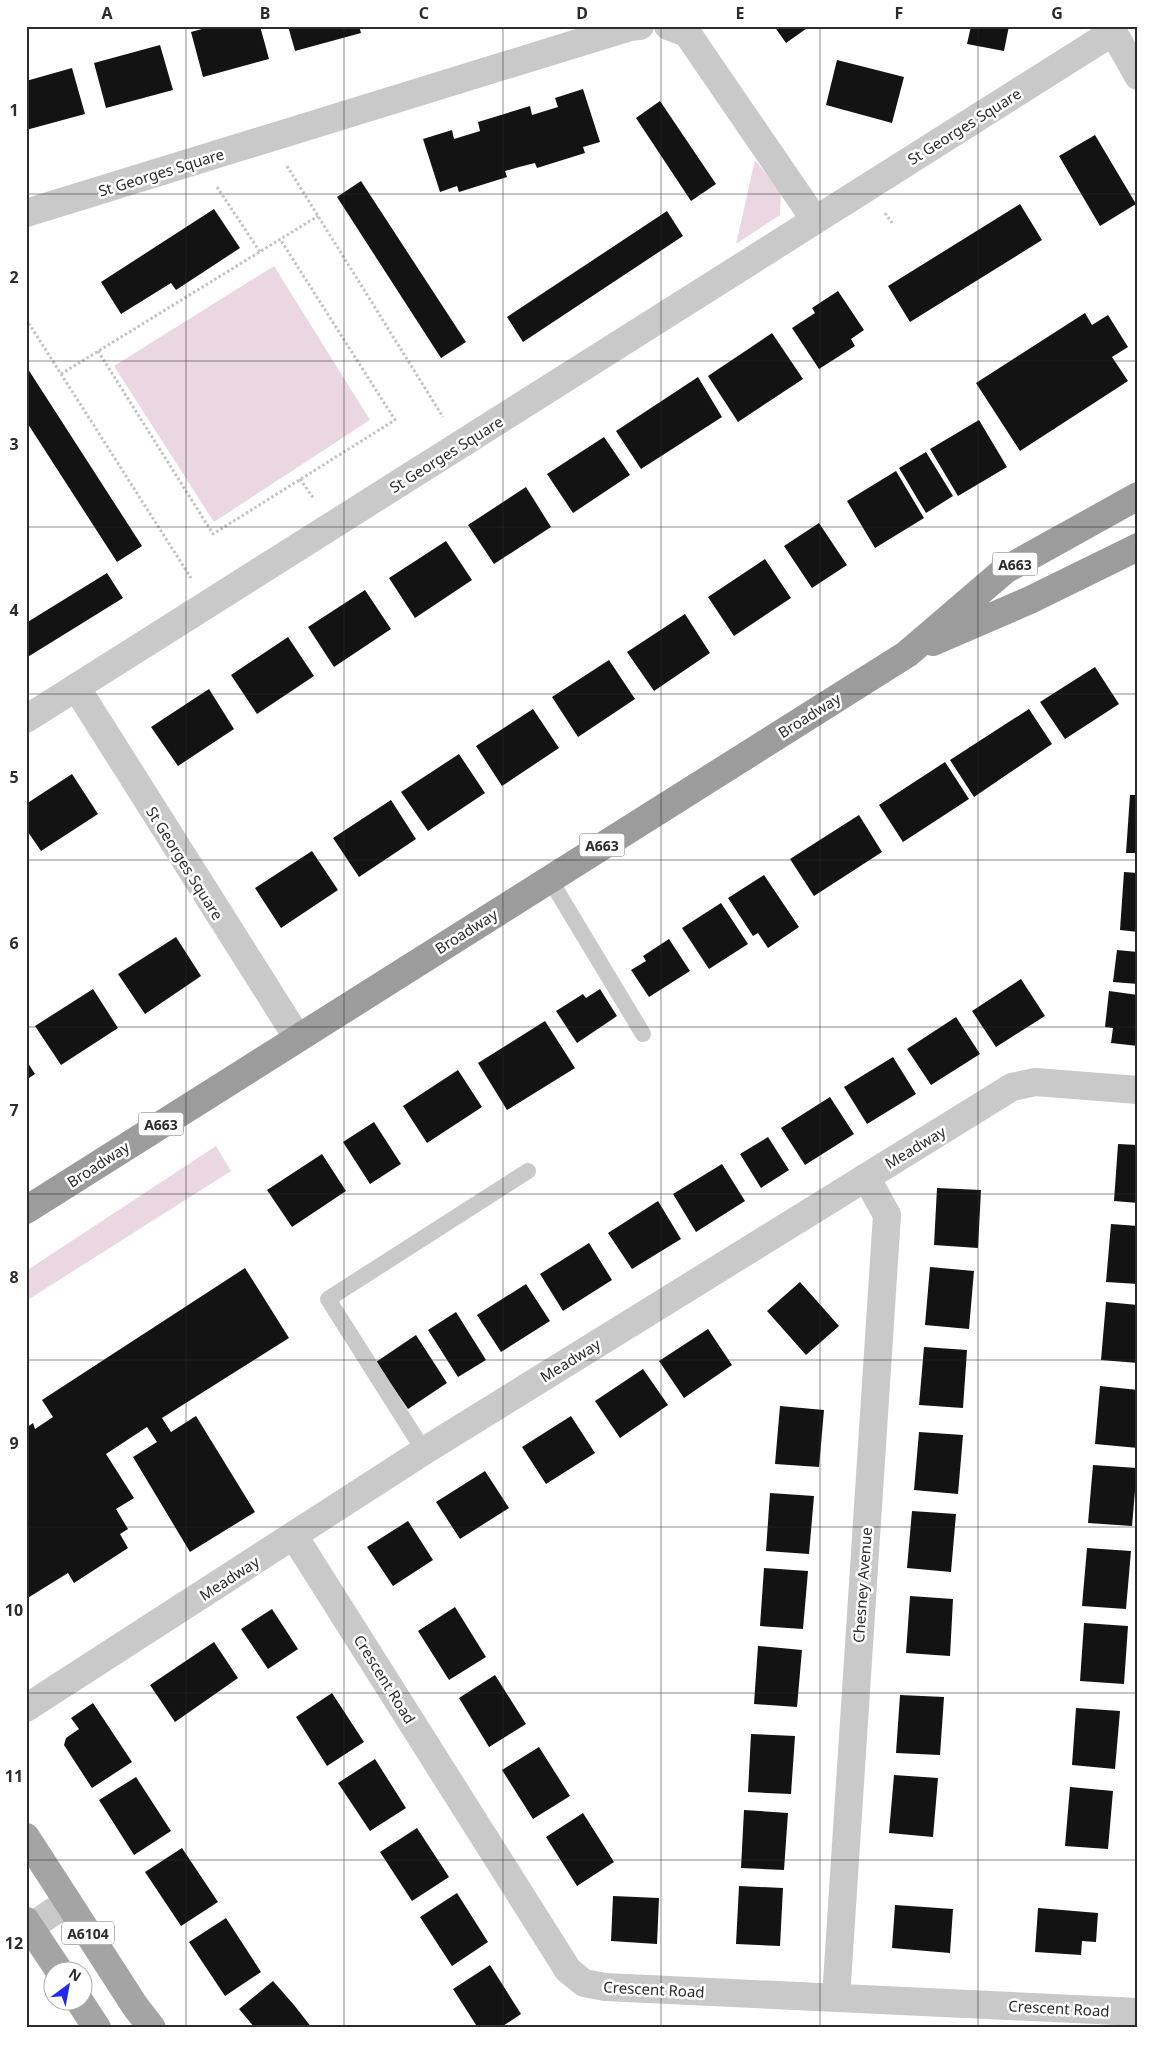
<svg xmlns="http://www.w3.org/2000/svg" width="1164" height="2054" viewBox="0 0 1164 2054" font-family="'Noto Sans',sans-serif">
<rect width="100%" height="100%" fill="#fff"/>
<!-- green -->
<path fill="#ebd7e1" d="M755,160l26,32 -1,23 -44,29z
M274,266l96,154 -156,102 -100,-156z
M216,1146l15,25 -205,130v-30z"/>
<!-- building -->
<path fill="#131313" d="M213,26h47l9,33 -66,18 -12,-45z
M288,26h71l2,7 -66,18z
M774,26h36l-24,17z
M971,26h38l-5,25 -37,-7z
M160,45l13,45 -67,18 -12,-45z
M837,60l67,17 -12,46 -66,-18z
M72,68l13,46 -59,16v-49z
M583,89l17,53 -17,5 2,6 -48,15 -2,-5 -16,4 -14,4 2,6 -48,15 -2,-6 -17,6 -17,-53 29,-9 2,9 26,-8 -2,-9 52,-16 2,9 26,-8 -3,-9z
M660,101l56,83 -25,17 -55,-83z
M1095,135l41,69 -36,22 -41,-70z
M361,181l105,161 -25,16 -104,-161z
M1020,204l22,36 -132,82 -22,-36z
M214,209l26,39 -64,42 -5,-7 -50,31 -20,-32z
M667,211l16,25 -160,106 -16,-25z
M838,291l26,39 -13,9 4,7 -36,23 -27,-41 23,-15 -3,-5z
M1085,313l7,12 16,-10 20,32 -16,10 16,24 -108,70 -44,-68z
M772,333l31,46 -65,43 -30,-46z
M26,366l116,180 -25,16 -91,-141z
M698,377l24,40 -81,52 -25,-38z
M979,420l28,47 -49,29 -28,-47z
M604,437l26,38 -57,38 -26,-39z
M926,452l27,44 -27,17 -27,-45z
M896,471l28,47 -49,30 -28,-47z
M526,487l25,40 -57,37 -26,-39z
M819,523l28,42 -35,23 -28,-42z
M446,541l26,39 -57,38 -26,-40z
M765,559l26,39 -57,38 -26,-39z
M107,573l16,25 -97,60v-35z
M365,590l26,39 -57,38 -26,-40z
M685,614l25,39 -56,38 -27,-39z
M288,637l26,39 -57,38 -26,-39z
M609,660l26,39 -57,38 -26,-40z
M1095,667l24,37 -54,35 -25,-37z
M209,689l25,40 -56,37 -27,-39z
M533,709l26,39 -57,38 -26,-40z
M1029,709l23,35 -78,53 -24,-37z
M459,754l26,39 -57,38 -27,-39z
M945,762l24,37 -66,43 -24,-37z
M72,774l26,40 -57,37 -15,-22v-25z
M1130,795h8v58h-12z
M391,800l25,39 -57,38 -26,-39z
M859,815l23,37 -68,44 -24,-37z
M312,851l26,39 -57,38 -26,-40z
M1124,872l14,1v59l-18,-2z
M764,875l35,52 -31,21 -10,-15 -5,3 -25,-38z
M721,903l27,41 -39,25 -27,-41z
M176,937l25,39 -56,38 -27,-40z
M669,939l21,32 -41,26 -18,-27 15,-9 -3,-5z
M1117,950l21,2v32l-25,-2z
M1021,979l24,37 -49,31 -24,-36z
M93,989l25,39 -57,37 -26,-39z
M600,989l17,27 -40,27 -21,-32 27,-17 3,4z
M1109,991l29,4v51l-27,-3 2,-15 -8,-1z
M956,1017l24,37 -49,31 -24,-36z
M545,1021l30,47 -68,42 -29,-47z
M893,1057l23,37 -49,30 -23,-37z
M26,1060l9,14 -9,6z
M458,1070l24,37 -55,36 -24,-37z
M830,1097l24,37 -49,31 -24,-37z
M374,1122l27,42 -31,20 -27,-42z
M768,1137l21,33 -28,18 -21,-34z
M1118,1144l20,1v58l-24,-2z
M322,1154l24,37 -54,36 -25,-37z
M722,1164l23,37 -49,31 -23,-38z
M937,1188l44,2 -3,58 -44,-3z
M658,1201l23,38 -49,30 -24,-36z
M1111,1224l27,2v58l-32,-2z
M589,1243l23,37 -49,31 -23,-37z
M930,1267l44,4 -5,58 -44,-4z
M245,1268l44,70 -127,80 9,14 25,-16 59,96 -65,40 -57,-95 24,-15 -10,-15 -41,27 28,44 -18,11 12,20 -8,5 8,14 -54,35 -6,-10 -42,26v-171l7,-5 2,6 18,-12 -11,-17z
M800,1282l39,44 -33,29 -39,-44z
M526,1284l24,37 -49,31 -24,-37z
M1106,1302l32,3v58l-37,-3z
M456,1312l30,48 -28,17 -30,-47z
M708,1329l24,36 -48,33 -25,-37z
M416,1335l31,48 -39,26 -32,-47z
M924,1347l43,3 -4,58 -44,-3z
M643,1369l25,36 -48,33 -25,-37z
M1100,1386l38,4v58l-43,-4z
M780,1406l44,4 -5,57 -44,-3z
M571,1416l24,37 -49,31 -24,-37z
M919,1432l44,3 -5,59 -44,-4z
M1093,1465l44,3 -5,58 -44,-3z
M485,1471l24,37 -49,31 -24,-37z
M770,1493l44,3 -5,58 -43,-3z
M912,1511l44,3 -5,58 -44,-4z
M408,1521l25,39 -40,26 -26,-39z
M1087,1548l44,3 -5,58 -44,-3z
M764,1568l44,3 -5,58 -43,-3z
M910,1596l43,3 -3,57 -44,-3z
M455,1607l31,50 -37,23 -31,-49z
M272,1609l26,40 -30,20 -27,-40z
M1084,1623l44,3 -4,58 -44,-3z
M214,1642l24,36 -63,44 -25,-37z
M758,1646l44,4 -5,57 -43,-3z
M495,1675l31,49 -37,23 -30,-49z
M332,1693l32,49 -37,24 -31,-49z
M900,1695l44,2 -4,58 -44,-2z
M93,1703l39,59 -40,26 -28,-43 2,-7 13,-9 -8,-11z
M1076,1708l44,3 -5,58 -43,-4z
M751,1734l44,2 -4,58 -43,-2z
M539,1747l31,49 -37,23 -31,-49z
M375,1759l31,49 -36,23 -32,-48z
M894,1775l44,3 -5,59 -44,-4z
M136,1777l35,54 -37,24 -35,-55z
M1070,1787l43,4 -5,58 -43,-3z
M744,1810l44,3 -4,57 -43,-2z
M583,1813l31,49 -37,24 -31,-49z
M417,1828l32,49 -37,24 -32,-49z
M182,1848l36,54 -37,24 -36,-54z
M739,1886l44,2 -3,58 -44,-2z
M457,1893l31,49 -36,24 -32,-49z
M613,1896l46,2 -2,46 -46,-3z
M895,1905l58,4 -3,44 -58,-5z
M1038,1908l60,5 -2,29 -14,-1 -1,14 -46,-3z
M226,1918l35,54 -36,24 -36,-54z
M490,1965l31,49 -21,14h-22l-25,-39z
M273,1981l21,24 18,23h-57l-16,-19z"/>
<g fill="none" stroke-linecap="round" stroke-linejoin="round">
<!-- path -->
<path stroke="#c3c3c3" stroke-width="3" stroke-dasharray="2.5 2.5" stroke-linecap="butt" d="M287,166l156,251
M217,187l43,65
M885,213l7,10
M26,319l165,259
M98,351l115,183 182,-114 -115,-181
M61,374l257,-158
M300,479l14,20"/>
<!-- service -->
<path stroke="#c9c9c9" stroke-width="16" d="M549,878l94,156
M424,1451l-96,-152 200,-128"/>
<!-- minor -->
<path stroke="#c9c9c9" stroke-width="28" d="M668,26l19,7 128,187
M26,213l604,-186 10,-1
M76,687l221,350
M26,719l1087,-687
M294,1536l274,434 16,13 21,4 533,25
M26,1708l398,-257 588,-364 23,-5 103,8
M26,1930l42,-28
M836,1998l51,-783 -21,-38"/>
<!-- tertiary -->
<path stroke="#c9c9c9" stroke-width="28" d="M1110,26l28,50"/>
<!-- primary -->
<path stroke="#a4a4a4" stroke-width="28" d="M26,1837l109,169 17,22
M26,1921l34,51
M80,2002l17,26"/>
<!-- trunk -->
<path stroke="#9c9c9c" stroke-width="28" d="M933,642l97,-42 108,-53
M26,1210l881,-556 98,-84 133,-74"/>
</g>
<!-- grid -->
<path fill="none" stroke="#2c2c2c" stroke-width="1" stroke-opacity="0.55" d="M186,26v2002M344,26v2002M503,26v2002M661,26v2002M820,26v2002M978,26v2002M26,194h1112M26,361h1112M26,527h1112M26,694h1112M26,860h1112M26,1027h1112M26,1194h1112M26,1360h1112M26,1527h1112M26,1693h1112M26,1860h1112"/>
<g text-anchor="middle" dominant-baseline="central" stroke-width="5" stroke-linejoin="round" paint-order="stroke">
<!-- shield labels -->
<g fill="#fff" stroke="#6b6b6b" stroke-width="1">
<rect x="992.5" y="552.5" width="45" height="23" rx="4"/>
<rect x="579.5" y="833.5" width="45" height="23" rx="4"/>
<rect x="138.5" y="1112.5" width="45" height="23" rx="4"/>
<rect x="62" y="1921.5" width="52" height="23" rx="4"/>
</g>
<g font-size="14" font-weight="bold" fill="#2c2c2c">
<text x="1015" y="564">A663</text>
<text x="602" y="845">A663</text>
<text x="161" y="1124">A663</text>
<text x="88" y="1933">A6104</text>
</g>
<!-- street labels -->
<g font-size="15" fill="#2c2c2c" stroke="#fff">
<text transform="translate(964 126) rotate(-32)">St Georges Square</text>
<text transform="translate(161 172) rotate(-17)">St Georges Square</text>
<text transform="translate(446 454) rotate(-32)">St Georges Square</text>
<text transform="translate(809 715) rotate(-32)">Broadway</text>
<text transform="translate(185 863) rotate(58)">St Georges Square</text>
<text transform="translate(466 931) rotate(-32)">Broadway</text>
<text transform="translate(915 1147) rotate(-31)">Meadway</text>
<text transform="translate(98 1164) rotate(-33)">Broadway</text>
<text transform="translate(570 1360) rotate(-32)">Meadway</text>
<text transform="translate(229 1578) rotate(-33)">Meadway</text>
<text transform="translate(862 1585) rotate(-86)">Chesney Avenue</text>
<text transform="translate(385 1679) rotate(58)">Crescent Road</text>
<text transform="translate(654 1989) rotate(3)">Crescent Road</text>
<text transform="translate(1059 2008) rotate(3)">Crescent Road</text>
</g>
</g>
<!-- border -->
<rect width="1164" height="2054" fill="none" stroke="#ffffff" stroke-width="55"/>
<!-- north arrow -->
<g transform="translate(68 1986) rotate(32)"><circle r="24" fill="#ffffff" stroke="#ababab"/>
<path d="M0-4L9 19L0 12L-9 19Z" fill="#1f29f1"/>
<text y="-8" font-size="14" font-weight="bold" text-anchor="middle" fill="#2c2c2c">N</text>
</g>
<rect x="28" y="28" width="1108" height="1998" fill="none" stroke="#2c2c2c" stroke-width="2"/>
<g font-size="16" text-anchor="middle" font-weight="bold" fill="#2c2c2c">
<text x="107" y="19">A</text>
<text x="265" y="19">B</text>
<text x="424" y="19">C</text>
<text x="582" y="19">D</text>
<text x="740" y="19">E</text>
<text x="899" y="19">F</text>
<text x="1057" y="19">G</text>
<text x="14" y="116">1</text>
<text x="14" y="283">2</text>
<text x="14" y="450">3</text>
<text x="14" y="616">4</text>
<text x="14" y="783">5</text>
<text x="14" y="949">6</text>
<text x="14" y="1116">7</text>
<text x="14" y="1283">8</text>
<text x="14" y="1449">9</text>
<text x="14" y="1616">10</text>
<text x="14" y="1782">11</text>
<text x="14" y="1949">12</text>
</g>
</svg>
